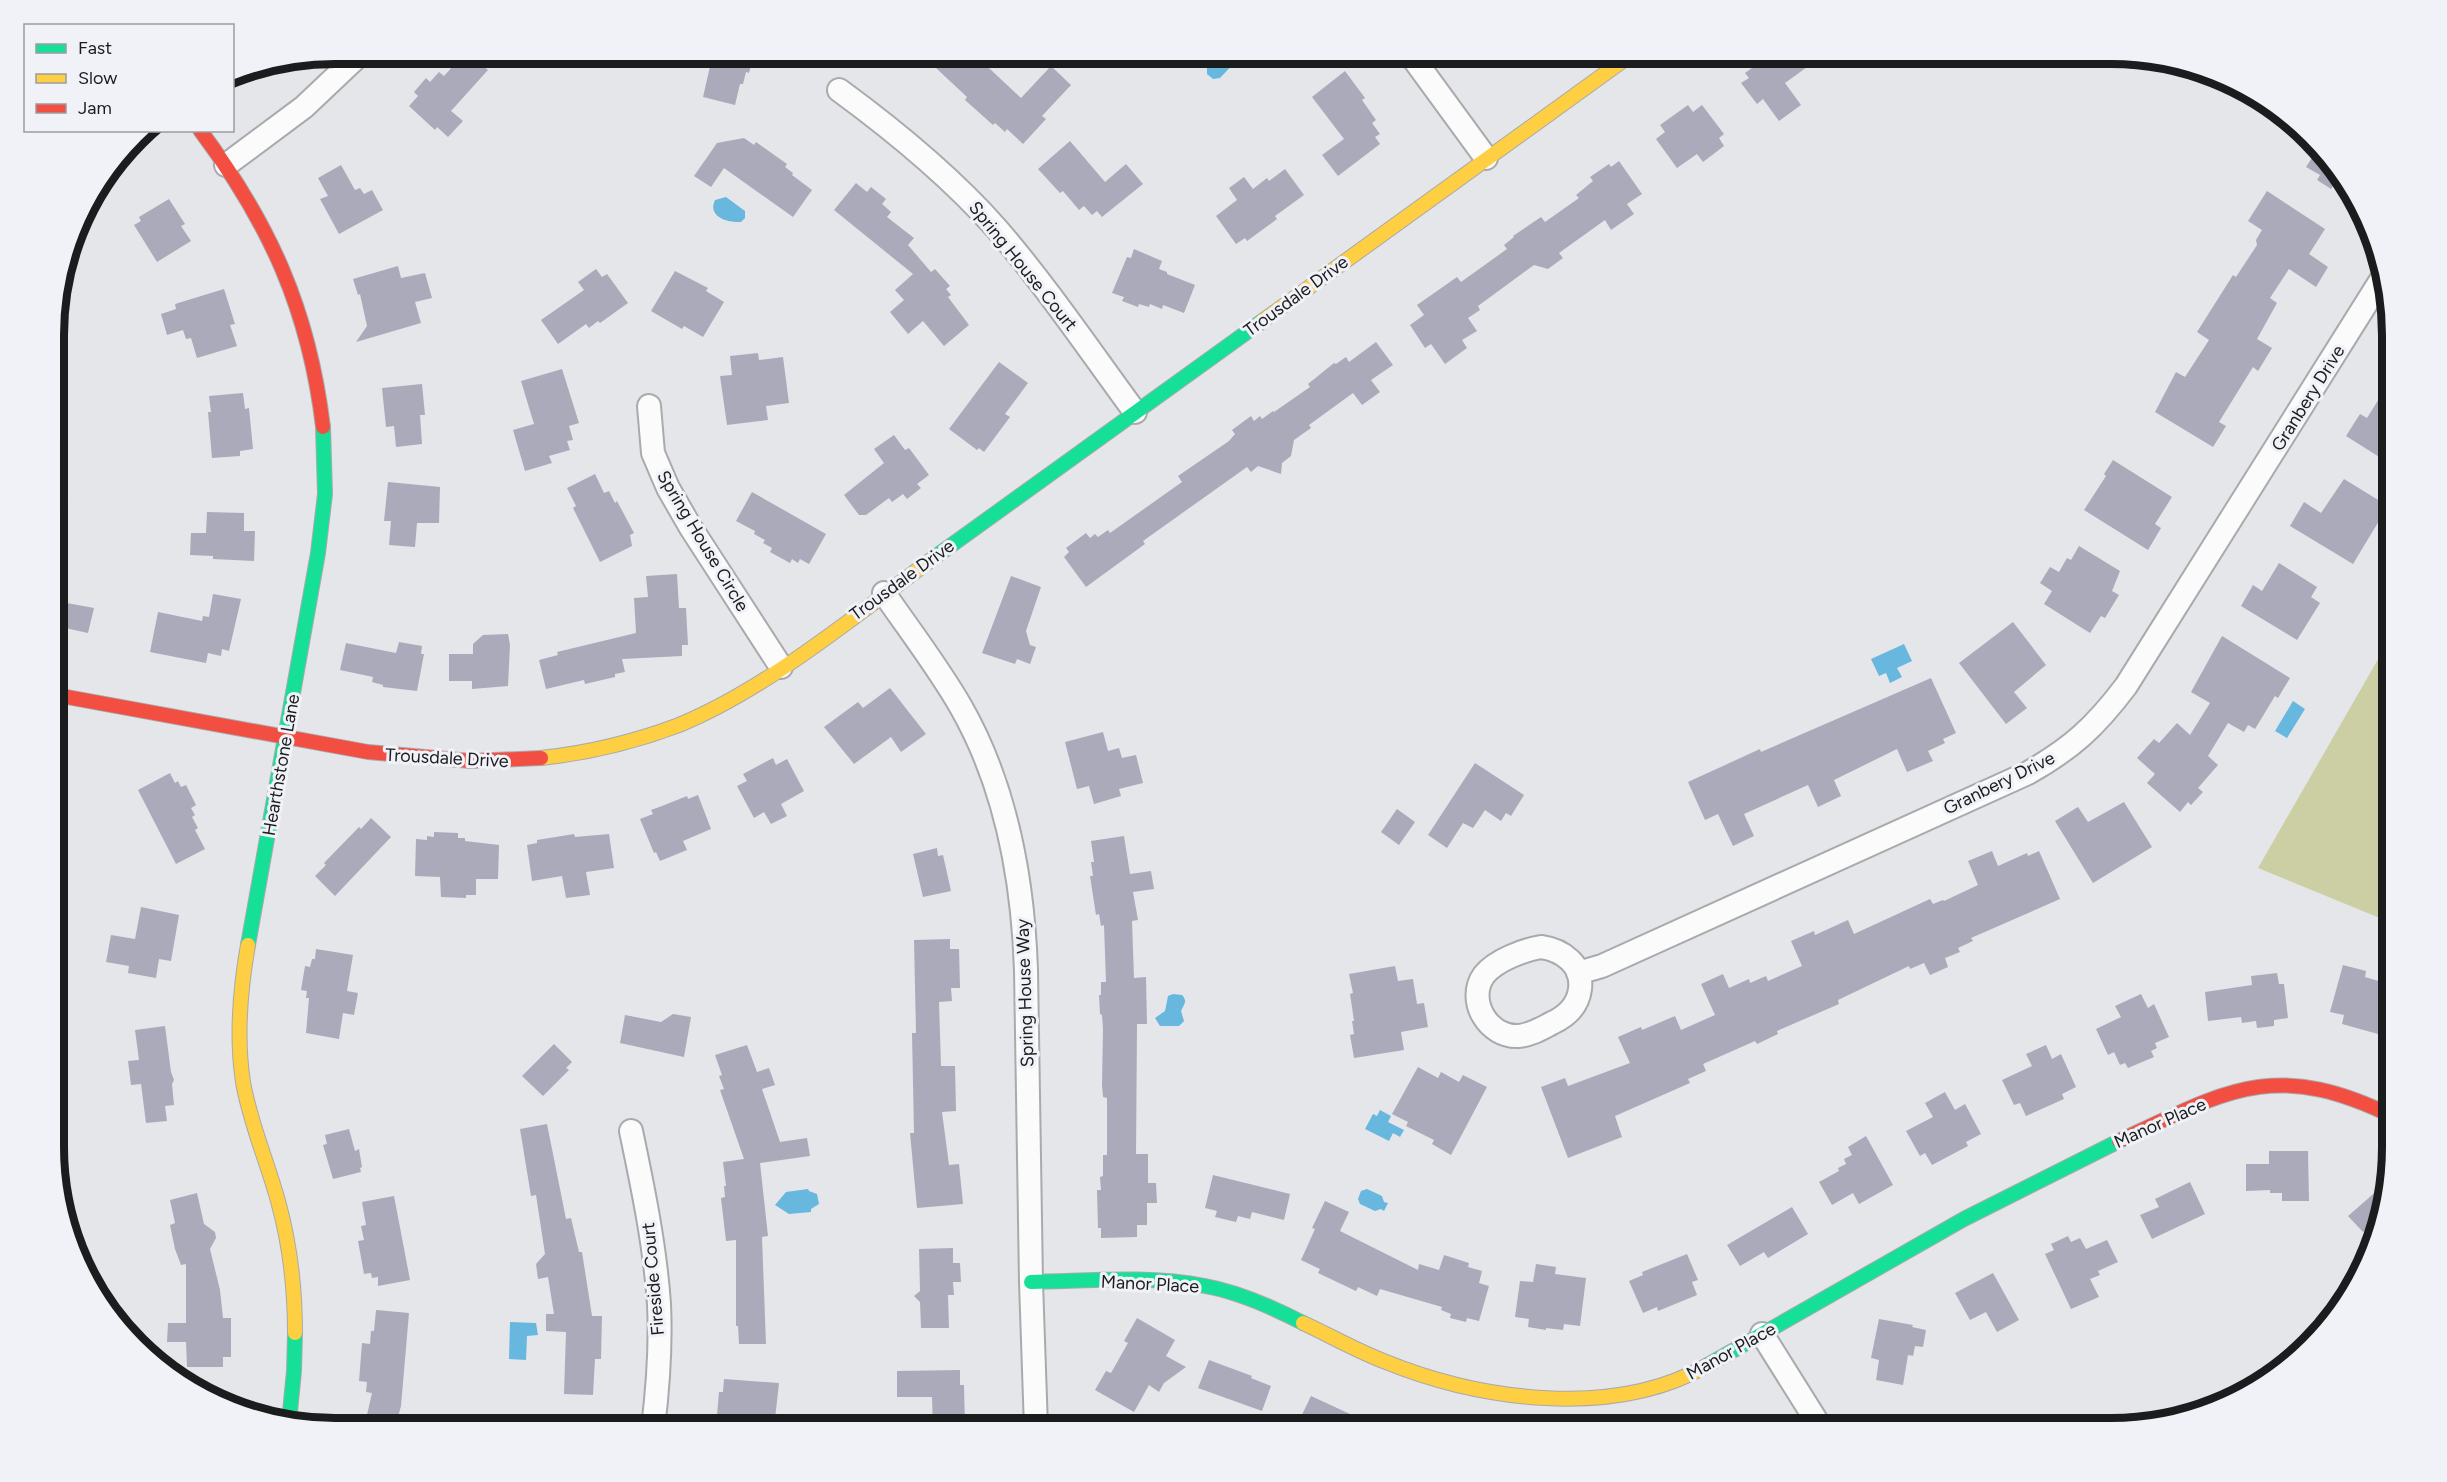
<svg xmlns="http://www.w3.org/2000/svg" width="2447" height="1482" viewBox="0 0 2447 1482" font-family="Figtree,sans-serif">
<rect width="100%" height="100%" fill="#e5e6e9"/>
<!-- green -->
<path fill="#cccea4" d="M2392,635v288l-134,-55z"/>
<!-- water -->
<path fill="#68b7de" d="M1219,54h18l1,5 -18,19 -7,1 -6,-5v-7z
M2282,115l22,16 -4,6 -23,-14z
M726,197l19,14v7l-4,4c-13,1 -34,-5 -26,-22z
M1904,644l8,17 -15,7 5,9 -12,6 -4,-10 -7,3 -8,-17z
M2293,701l12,8 -18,29 -12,-7z
M1173,994l9,1c6,7 2,9 -1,16l3,10 -5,5h-19l-5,-8 10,-7 3,-15z
M1380,1110l11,6 -3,6 16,8 -4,7 -7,-4 -4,8 -24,-12 8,-15 4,2z
M808,1189l1,2 8,3 2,10 -8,5v3l-22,2 -14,-9 11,-13z
M1367,1189l15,7 2,6 4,1 -4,8 -3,-2 -6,2 -15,-7 -2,-5 3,-8z
M510,1322l26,1 2,12 -11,1 -1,24 -17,-1z
M884,1414h32v14h-32z"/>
<!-- building -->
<path fill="#aab" d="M464,54h5l19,16 -37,41 12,10 -15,16 -11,-10 -2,3 -26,-24 9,-10 -4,-4 12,-14 4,4 9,-10 5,4z
M702,54h52l-5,19 -3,-1 -3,12h-3l-5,21 -32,-8 8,-35 -9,-2z
M921,54h53l47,44 30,-32 20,19 -29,31 4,3 -23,25 -16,-15 -2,3 -10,-9 -2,2 -28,-25 2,-3z
M1748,54h77l-40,29 16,22 -22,16 -16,-22 -6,5 -16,-21 8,-5 -4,-5 11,-8z
M1345,71l20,27 -3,2 14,20 -4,3 8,11 -5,3 5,7 -42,32 -16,-21 22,-16 -32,-42z
M1688,105l5,7 9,-7 22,29 -5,4 5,8 -21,16 -6,-8 -20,14 -21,-29 9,-7 -5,-7z
M744,138l10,7 2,-3 31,22 -2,3 8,6 -1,2 20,15 -19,27 -69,-49 -13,19 -17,-11 23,-33z
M1070,141l35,41 21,-18 17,20 -41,33 -5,-6 -5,4 -8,-9 -5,4 -16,-19 -3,2 -22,-24z
M2319,147l36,47v3l-21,-13 -3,5 -14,-9 3,-5 -14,-8z
M1619,161l23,33 -15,10 7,10 -23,16 -6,-10 -46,33 4,5 -15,11 -14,-4 -56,41 2,4 -12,8 9,13 -15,9 5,8 -22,16 -14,-20 -6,4 -15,-23 14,-10 -7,-10 40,-28 4,5 46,-33 -3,-4 10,-8 -1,-1 28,-19 4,5 34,-24 -3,-3 17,-14 -3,-4 19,-13 2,3z
M341,165l14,25 5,-2 4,6 8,-4 11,20 -44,24 -19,-35 8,-3 -10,-18z
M1285,169l19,26 -29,21 2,3 -30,22 -2,-3 -9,6 -20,-28 21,-16 -8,-12 15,-11 9,12 14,-11 2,3z
M856,183l11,9 4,-5 15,12 -4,5 9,8 -4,5 27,21 -6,7 23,27 4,-3 15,17 -4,3 5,6 -3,2 21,28 -25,21 -21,-25 -15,13 -18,-22 14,-12 -9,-10 18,-16 -79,-64z
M2267,191l58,38 -16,25 19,13 -12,20 -27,-18 -19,29 7,5 -20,36 15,9 -14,23 -5,-4 -34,55 7,4 -13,21 -58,-35 21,-40 9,5 24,-37 -12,-8 36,-57 3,2 21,-32 -1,-5 6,-10 -14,-9z
M169,199l16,25 -4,2 10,15 -34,21 -23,-37 7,-4 -2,-4z
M1134,249l28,12 -3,8 8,3v2l28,11 -11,28 -21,-8 -1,4 -12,-5 -1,3 -10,-3 -1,3 -16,-6 2,-4 -12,-4 15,-36 4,1z
M398,266l3,12 24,-5 7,25 -17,4 6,21 -65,19 11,-16 -7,-32 -2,1 -5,-16z
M596,269l6,8 5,-3 21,29 -28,20 -2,-2 -9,7 -3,-4 -28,20 -17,-24 43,-30 -6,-8z
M675,271l33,17 -2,3 18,11 -21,35 -19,-11 -2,3 -31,-18z
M224,289l11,35 -5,1 7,21 -40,12 -6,-20 -5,1 -3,-9 -16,5 -6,-21 15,-5 -1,-5z
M1376,342l17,23 -22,15 9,12 -18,13 -9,-12 -44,32 2,3 -17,12 -3,16 -9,7 -1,11 -23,-8 -7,6 -4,-5 -104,74 2,3 -59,43 -22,-30 5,-5 -3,-4 20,-15 4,5 5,-4 3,3 10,-7 2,3 72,-51 -4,-6 51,-35 6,-7 -3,-4 19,-14 3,5 6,-5 2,3 11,-8 1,1 36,-25 -2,-3 26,-21 2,1 10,-7 3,5z
M758,353l1,7 24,-3 6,46 -23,3 2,14 -41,5 -7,-49 12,-1 -2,-19z
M999,362l29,21 -23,31 5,3 -26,35 -5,-4 -2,2 -28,-21z
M562,369l17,54 -10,3 4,14 -6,1 3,9 -21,6 3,7 -27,8 -12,-41 21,-6 -13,-43z
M2392,378v87l-46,-29 14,-22 7,4z
M422,384l3,31h-5l2,29 -26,3 -2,-21 -8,1 -4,-39z
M243,393l2,16 4,-1 4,41 -13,2v5l-28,2 -4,-46h3l-2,-16z
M894,435l11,15 4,-2 20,27 -12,9 4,4 -14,11 -4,-5 -11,8 -3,-4 -23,17h-7l-15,-20 40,-32 -10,-14z
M2113,460l59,37 -17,27 6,4 -13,22 -64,-40 22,-34 -2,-2z
M595,474l9,19 5,-2 6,12 2,-2 17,32 -4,2 2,11 -32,16 -27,-54 3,-2 -9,-18z
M2344,479l44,27 -35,58 -63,-38 14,-24 17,11z
M388,482l52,5 -1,36h-22l-2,24 -26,-2 2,-24h-7z
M752,492l74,42 -17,30 -9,-5 -2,4 -6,-4 -2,4 -20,-11 2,-4 -9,-5 2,-3 -11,-6 1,-3 -19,-10z
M207,512l37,1v18h11l-1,30 -41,-2v-3l-23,-1 1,-22h15z
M2079,546l41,25 -8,20 7,4 -14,23 -4,-2 -11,17 -46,-29 8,-13 -12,-8 10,-16 9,5 8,-14 4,2z
M2279,563l38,24 -6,10 9,6 -23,37 -56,-34 12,-21 9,6z
M677,574l2,34h7l2,37h-6v11l-60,3 3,13 -10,2v3l-30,7 -1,-4 -38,9 -7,-29 19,-5 -1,-3 79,-19 -2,-35 14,-1 -2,-21z
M1011,576l30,11 -15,44 4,14 6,2 -6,17 -13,-5 -2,5 -33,-11z
M213,594l28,5 -12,52 -7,-2 -1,7 -13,-3 -2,10 -56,-11 8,-40 44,9 1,-5 6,1z
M56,601l38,7 -6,25 -32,-7z
M2013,622l33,43 -32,27 13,16 -21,16 -47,-61z
M508,634l2,11 -2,41 -36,3v-8h-23v-27h24v-10l10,-9z
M2222,636l68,42 -12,20 -3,-2 -20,33 -7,-4 -4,7 -16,-9 -20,33 10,9 -20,23 5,4 -12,13 -3,-3 -8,10 -33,-29 8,-9 -18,-16 17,-19 5,4 18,-20 13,12 20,-32 -19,-11z
M399,642l23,4 -1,8h3l-7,37 -34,-4v-2l-11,-3 1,-5 -33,-7 6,-27 50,10z
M1931,678l25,55 -13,6 2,4 -17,8 5,10 -26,11 -10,-23 -63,31 7,16 -23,11 -10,-22 -64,29 10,22 -21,10 -15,-32 -13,6 -17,-38 72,-33 1,3z
M890,688l36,46 -25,18 -10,-15 -37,27 -30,-37 34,-25 5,6z
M1103,732l5,19 11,-3 3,10 14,-3 7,28 -24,6 2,7 -27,8 -5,-18 -12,3 -12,-47z
M773,758l3,7 11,-6 17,32 -23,13 6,12 -16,8 -7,-12 -10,6 -17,-32 10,-5 -4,-7z
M1475,763l49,32 -13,21 -5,-3 -5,8 -16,-11 -12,18 -10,-5 -16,25 -19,-13z
M170,773l5,10 3,-2 3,6 5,-2 10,20 -5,3 4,7 -3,2 6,11 -3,2 10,19 -29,15 -38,-74z
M698,795l13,34 -28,12 4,9 -27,11 -4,-9 -2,1 -14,-34 13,-5 -2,-4 11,-4 25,-10 1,3z
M2124,802l28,45 -59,36 -38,-62 23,-14 10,15z
M1397,809l18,13 -16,23 -18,-13z
M371,818l20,19 -56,59 -20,-20 11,-11 -2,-2 35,-36 2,2z
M434,832l24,1v5h7v3l34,4 -1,34h-22v16h-10v3l-25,-1 -1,-20 -25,-1 1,-37 11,1v-4l7,1z
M574,834l1,3 34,-3 5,34 -28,4 4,23 -24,3 -4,-22 -30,5 -5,-36 10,-2v-3z
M1124,836l6,38 21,-3 3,18 -21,3 5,28 -6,1 2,57 12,-1 1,47h-10l-1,130h12v29h8l1,20h-10v22h-10v12l-36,1v-10h-3l-1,-38h4l-1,-13 3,-1v-21h4v-57l-4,-1 -1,-12 1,-56 -1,-14 -2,-1 -1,-19h2v-13h5l-2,-57 -3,1 -2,-12 -3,1 -6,-39h3l-2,-14h3l-3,-21z
M937,848l1,8 5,-1 8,36 -28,6 -10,-43z
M1992,851l6,15 29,-13 1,3 11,-5 21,48 -89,39 2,3 -15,7 2,4 -15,6 3,9 -18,8 -6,-12 -14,6 -1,-3 -71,34 1,4 -62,27 1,3 -21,10 -2,-3 -52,23 3,7 -18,8 2,4 -75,33 7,21 -54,21 -27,-71 24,-9 3,8 62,-23 -12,-26 23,-10 1,3 33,-14 6,14 34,-15 -14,-31 22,-10 6,14 20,-9 1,4 16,-7 2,5 34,-15 -11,-25 23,-10 1,4 33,-15 6,14 76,-35 3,5 10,-4 1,1 34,-16 -10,-24z
M141,907l38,8 -8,46 -12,-2 -3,19 -28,-5 1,-7 -23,-4 5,-27 24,4z
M950,939v10h9l1,39h-9l1,13 -13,1 2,64h14l1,45 -14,1 7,53 10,-1 4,40 -46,4 -7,-75h4l-2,-100h4l-2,-93z
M316,949l37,6 -6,36 11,2 -4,22 -11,-2 -4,26 -33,-6 3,-35h-3l1,-7 -6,-1 4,-24 5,1 2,-8h3z
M2343,965l23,6 -1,6 27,8v43l-12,-3 -2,9 -36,-10 2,-9 -14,-3z
M1395,966l3,15 15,-2 4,25 7,-1 4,24 -27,5 3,18 -50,8 -4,-23 4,-1 -2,-13h2l-4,-27 3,-1 -4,-19z
M2277,973l2,11h5l4,34 -14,2v6l-17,2 -1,-7 -14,2 -1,-6 -33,4 -3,-29 47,-7 -1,-9z
M2141,994l7,14 6,-4 15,33 -14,6 2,5 -6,3 3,6 -26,11 -3,-5 -5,2 -6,-13 -6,3 -12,-26 25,-12 -6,-11z
M673,1014l18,3 -7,40 -64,-14 5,-28 36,7z
M165,1026l6,46 3,8 -2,4 2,21 -9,1 2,15 -21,2 -5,-39 -10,1 -3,-24 11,-1 -4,-30z
M554,1044l18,18 -6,6 3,2 -26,26 -21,-20z
M747,1045l10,27 12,-4 6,17 -13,4 18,53 27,-4 3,18 -50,7 8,73 -6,1 4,107h-27l-1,-18h-2v-86l-10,1 -5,-43 4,-1 -1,-11h2l-3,-24 21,-3 -24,-69 4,-1 -5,-13 3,-1 -7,-20z
M2046,1045l6,14 9,-5 15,33 -14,7 2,5 -38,17 -6,-13 -6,2 -12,-25 30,-14 -6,-12z
M1418,1067l20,11 3,-6 18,10 4,-7 24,12 -36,68 -19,-11 2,-4 -28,-14 2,-4 -16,-8z
M1945,1092l10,18 10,-6 16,30 -15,8 2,4 -36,19 -7,-12 -5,3 -14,-25 27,-14 -8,-14z
M547,1124l19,95 5,-1 8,34h3l10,64h10l-1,43h-6l-2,36 -29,-1 2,-62 -20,-1v-17h8l-6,-37 -10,2 -2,-15 9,-10 -9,-59 -5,1 -11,-67z
M349,1129l6,22 4,-2 3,18 -2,1 1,4 -28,7 -10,-34 4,-1 -2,-9z
M1866,1136l27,49 -34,19 -6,-11 -21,12 -13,-23 20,-11 -1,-3 8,-4 -2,-5 8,-4 -4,-8z
M2269,1151h39l1,50h-27v-8h-12v-3l-24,1v-27h23z
M1213,1175l77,19 -6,26 -32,-8 -2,7 -12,-3 -2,6 -21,-5 2,-6 -12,-3z
M2190,1182l15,32 -53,25 -12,-24 19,-8 -4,-8z
M2387,1182l-12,40 -12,10 -15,-16z
M197,1193l7,31 11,8 1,6 -6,11 10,41 3,28h8v39h-8v10h-36l-1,-25h-19l1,-19h18v-59l-5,1 -6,-16 -5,-24 5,-2 -5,-23z
M394,1196l16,84 -32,6v-9l-6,1 -1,-5 -7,1 -6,-33 6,-1 -3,-14 5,-1 -4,-23z
M1325,1201l24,11 -9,19 78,39 1,-6 20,6 5,-15 25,8 -1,4 14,4 -3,12 10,3 -10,35 -12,-3 -1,4 -16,-4 1,-4 -10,-4 1,-3 -62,-18 -3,7 -19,-9 -2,4 -38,-18 2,-4 -19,-9 14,-31 -3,-1z
M1792,1207l16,27 -40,24 -4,-6 -24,14 -13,-21z
M2068,1236l3,6 9,-4 6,11 21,-9 11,22 -20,9 2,4 -10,4 9,18 -28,12 -26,-55 9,-4 -3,-6z
M953,1248v15h7l1,19h-8l1,13h-6l1,33h-28l-1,-26 -6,-6 6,-5 -1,-42z
M1687,1254l11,26 -6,2 5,13 -39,16 -1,-4 -14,6 -14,-32 14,-6 -1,-3z
M1536,1264l20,3 -1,7 31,4 -6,48 -16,-2 -1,6 -17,-2v2l-18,-3 1,-8 -14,-2 5,-36 13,1z
M1993,1273l26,47 -22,12 -11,-20 -16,8 -15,-27z
M376,1310l33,3 -8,93 -6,22h-31l8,-35 -6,-1 1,-10 -8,-1 3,-38 8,1 1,-13h3z
M1137,1318l38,22 -9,16 20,11 -22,16 -5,9 -10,-7 -15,27 -39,-22 11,-19 5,2 17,-30 -4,-2z
M1879,1319l34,6 -1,2 14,3 -3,17 -8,-1 -2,10 -5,-1 -5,30 -27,-5 3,-20 -8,-2z
M1209,1360l43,16 -1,2 20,8 -9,25 -64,-23z
M960,1370v15h4l1,43h-32l-1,-31h-35v-26z
M724,1379l55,4 -5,45 -58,-1 3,-35h4z
M1311,1396l39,18 -6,14h-36l-10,-5z"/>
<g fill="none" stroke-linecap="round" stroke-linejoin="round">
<!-- street casing -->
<g stroke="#a8aaac" stroke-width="26">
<path id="street" d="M1410,54l76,104
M839,90c56,41 112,87 158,139 50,58 93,122 138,183
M226,165l78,-58 56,-53
M649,406l4,47 15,35 23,40 90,139
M884,593c26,38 54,74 77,114 45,79 62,173 65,263l5,312 5,146
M1541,947c22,3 42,18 39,42 -2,17 -13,27 -28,34 -10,5 -21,12 -33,13 -31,2 -53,-36 -35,-61 12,-15 40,-25 57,-28z
M1578,973l24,-7 426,-193c44,-25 67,-46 98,-87l255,-406
M631,1131c12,57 24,115 28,173 2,41 -1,83 -6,124
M1762,1334l59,94"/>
</g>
<!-- fast casing -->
<g stroke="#a8aaac" stroke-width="16">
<path id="fast" d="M935,557l326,-235
M248,945l70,-392 7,-59 -2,-67
M1031,1282c58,-1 117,-7 174,4 34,6 67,21 98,37
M1706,1366l258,-147 155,-78
M289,1422l5,-51 1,-38"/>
</g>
<!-- slow casing -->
<g stroke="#a8aaac" stroke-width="16">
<path id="slow" d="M1261,322l371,-268
M541,758c47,-5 93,-16 138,-33 88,-36 178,-111 256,-168
M248,945c-8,45 -12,91 -5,137 7,41 24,79 35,119 12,43 17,87 17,132
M1303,1323c28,13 54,28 83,39 94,38 227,57 320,4"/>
</g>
<!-- jam casing -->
<g stroke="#a8aaac" stroke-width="16">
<path id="jam" d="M200,130c70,94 109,180 123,297
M56,695l312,57 103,9 70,-3
M2119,1141c108,-51 156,-82 273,-25"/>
</g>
<!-- street -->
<use href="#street" stroke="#fbfbfc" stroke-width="22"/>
<!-- fast -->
<use href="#fast" stroke="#16e098" stroke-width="14"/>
<!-- slow -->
<use href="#slow" stroke="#ffcf43" stroke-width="14"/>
<!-- jam -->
<use href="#jam" stroke="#f24e42" stroke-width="14"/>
</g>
<g text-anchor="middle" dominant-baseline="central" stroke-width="6" stroke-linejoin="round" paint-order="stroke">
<!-- street labels -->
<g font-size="18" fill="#1b1c1e" stroke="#f0f2f8">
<text transform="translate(1023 266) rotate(51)">Spring House Court</text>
<text transform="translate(1296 296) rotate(-36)">Trousdale Drive</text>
<text transform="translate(2308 398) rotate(-58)">Granbery Drive</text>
<text transform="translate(703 541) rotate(59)">Spring House Circle</text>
<text transform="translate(902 580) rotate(-36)">Trousdale Drive</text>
<text transform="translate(447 758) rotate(3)">Trousdale Drive</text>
<text transform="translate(281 765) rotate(-80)">Hearthstone Lane</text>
<text transform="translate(1999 783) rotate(-26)">Granbery Drive</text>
<text transform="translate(1025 993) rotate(-92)">Spring House Way</text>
<text transform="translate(2160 1123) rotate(-24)">Manor Place</text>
<text transform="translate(653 1279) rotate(-95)">Fireside Court</text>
<text transform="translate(1150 1284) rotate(3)">Manor Place</text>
<text transform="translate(1731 1351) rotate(-29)">Manor Place</text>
</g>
</g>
<!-- crop -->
<path d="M0 0H2447V1482H0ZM335 64H2111A271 271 0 0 1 2382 335V1147A271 271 0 0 1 2111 1418H335A271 271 0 0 1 64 1147V335A271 271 0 0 1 335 64Z" fill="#f0f2f8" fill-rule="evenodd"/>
<path fill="none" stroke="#1b1c1e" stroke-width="8" d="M335 64H2111A271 271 0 0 1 2382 335V1147A271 271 0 0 1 2111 1418H335A271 271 0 0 1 64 1147V335A271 271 0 0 1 335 64Z"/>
<!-- legend -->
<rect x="24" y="24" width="210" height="108" fill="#f0f2f8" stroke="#9b9ca1" stroke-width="1.5"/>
<rect x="36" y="44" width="30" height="9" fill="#16e098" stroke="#9b9ca1" stroke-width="1.5"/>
<text x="78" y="54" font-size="18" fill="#1b1c1e">Fast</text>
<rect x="36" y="74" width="30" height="9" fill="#ffcf43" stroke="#9b9ca1" stroke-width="1.5"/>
<text x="78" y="84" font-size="18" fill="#1b1c1e">Slow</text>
<rect x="36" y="104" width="30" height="9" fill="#f24e42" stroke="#9b9ca1" stroke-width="1.5"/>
<text x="78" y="114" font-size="18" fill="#1b1c1e">Jam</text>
</svg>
